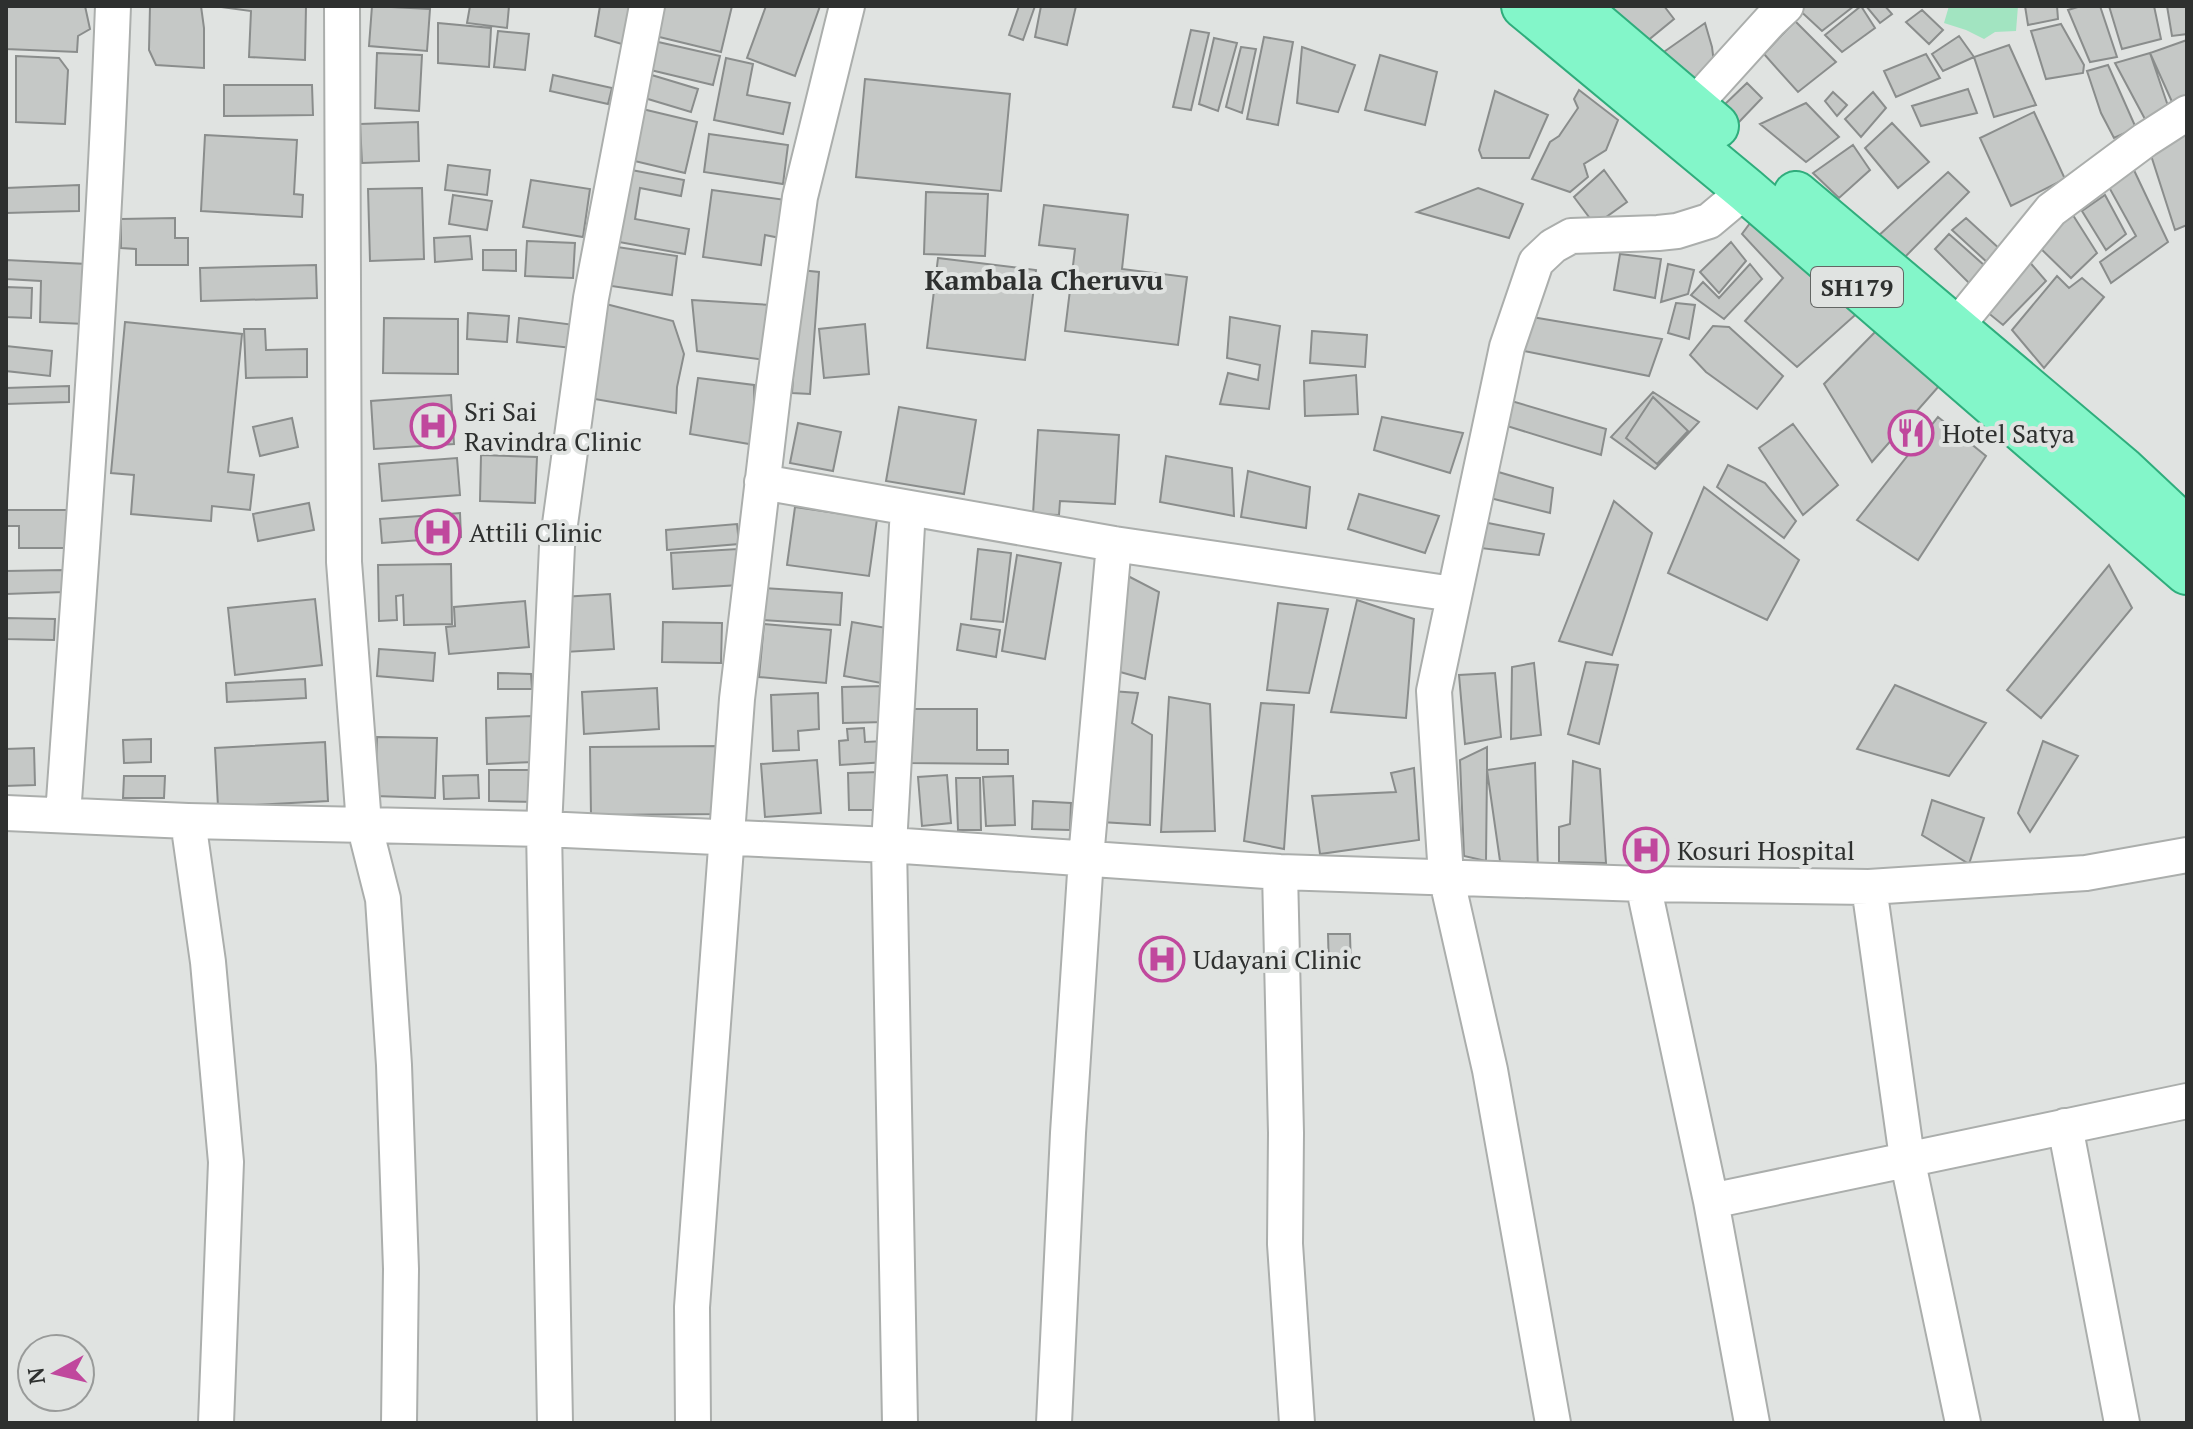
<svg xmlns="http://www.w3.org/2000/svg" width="2193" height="1429" viewBox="0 0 2193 1429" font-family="'PT Serif',serif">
<rect width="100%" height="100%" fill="#e0e3e1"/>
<!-- green -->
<path fill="#a2e4c1" d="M1949,6h69l-2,25 -21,1 -11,7 -18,-9 -22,-7z"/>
<!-- building -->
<path fill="#c5c8c6" stroke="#8a8d8c" stroke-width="2" d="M6,6h79l5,23 -12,7 -1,16 -71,-3z
M150,6h51l3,22v40l-48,-3 -7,-15z
M214,6h92l-1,54 -56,-3 2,-46z
M372,6l58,3 -3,42 -58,-5z
M470,6h39l-2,22 -40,-5z
M600,6h33l-8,39 -30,-9z
M653,6h79l-11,46 -74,-18z
M766,6h54l-25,70 -48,-18z
M1019,6h16l-12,34 -14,-5z
M1041,6h35l-9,39 -32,-8z
M1614,6h50l10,13 -39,32 -28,-40z
M1795,6h59l-32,25z
M1861,6l14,22 -33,24 -17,-17z
M1866,6h19l7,8 -12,9z
M2025,6h32l1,13 -30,6z
M2081,6h19l17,51 -27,5 -22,-52z
M2109,6h45l7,33 -39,10z
M2167,6h20v28l-15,2z
M1922,10l21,20 -14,14 -23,-22z
M1795,21l41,41 -38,30 -34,-38z
M438,23l53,5 -2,39 -51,-4z
M1705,23l7,24 3,24 -27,18 -37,-28z
M2061,24l23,41 -1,8 -37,6 -15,-48z
M1191,30l18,3 -18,77 -18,-3z
M498,31l31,3 -4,36 -31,-3z
M1959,36l15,21 -31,14 -11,-17z
M1264,37l29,5 -15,83 -31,-6z
M1214,38l23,5 -19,68 -19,-7z
M645,39l75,17 -7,29 -75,-18z
M2187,40v56l-14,8 -23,-51z
M2009,45l27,60 -42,12 -20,-60z
M1241,47l15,2 -14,64 -16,-6z
M1302,47l53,18 -17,47 -41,-9z
M377,53l45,2 -3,56 -44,-3z
M2150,53l18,53 -22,15 -31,-58z
M1926,54l14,24 -44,19 -12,-26z
M1380,55l57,17 -12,53 -60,-15z
M16,56l43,2 9,12 -3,54 -49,-2z
M726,58l27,6 -6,31 43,8 -7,31 -69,-14z
M2108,65l28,63 -22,10 -13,-25 -14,-42z
M645,73l53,16 -7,23 -53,-16z
M553,75l59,13 -4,16 -58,-13z
M865,79l145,15 -9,97 -145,-14z
M1747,83l15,15 -23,24 -16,-16z
M224,85h88l1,30 -89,1z
M1968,89l9,24 -56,13 -9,-20z
M1579,90l39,30 -12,30 -22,14 4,13 -18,15 -38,-13 18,-37 9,-6 19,-28 -4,-9z
M1495,91l53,24 -19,43h-47l-3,-8z
M1833,92l14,13 -10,11 -12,-15z
M1873,92l13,16 -25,29 -16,-18z
M1806,103l33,34 -33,25 -46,-38z
M634,107l63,15 -12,51 -63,-15z
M2034,112l31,67 -54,27 -31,-68z
M418,122l1,39 -57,2 -2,-39z
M1892,123l37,39 -31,26 -33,-40z
M2187,133v92l-12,5 -26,-81z
M709,134l79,11 -5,39 -79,-12z
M205,135l92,5 -3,54 9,1 -1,22 -101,-6z
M1853,145l17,25 -31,28 -26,-25z
M448,165l42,5 -3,25 -42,-5z
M2132,166l36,76 -57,41 -11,-21 36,-26 -31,-56z
M621,168l63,12 -3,16 -41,-8 -5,31 54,10 -4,25 -77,-14z
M1604,170l23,32 -32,23 -21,-28z
M1948,172l21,20 -67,68 -26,-22z
M531,180l59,9 -7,48 -60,-10z
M79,185v26l-73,2v-25z
M422,188l2,71 -54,2 -2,-72z
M1478,188l45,16 -14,34 -92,-26z
M712,190l74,10 -6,38 -15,-3 -4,30 -58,-8z
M926,192l62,2 -3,62 -61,-2z
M453,195l39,6 -5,29 -38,-6z
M2105,195l21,39 -20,16 -24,-39z
M1044,205l84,10 -6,54 65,8 -9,68 -113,-14 10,-82 -36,-4z
M1762,207l101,101 -66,59 -52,-46 38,-43 -41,-44z
M2071,212l26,41 -26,25 -34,-33z
M175,218v20h13v27h-52v-16l-15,-1v-29z
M1966,218l36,33 -13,13 -37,-34z
M1949,234l36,32 -13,20 -37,-37z
M470,236l2,23 -37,3 -1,-24z
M527,241l48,2 -2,35 -48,-2z
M1731,242l15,19 -27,32 -19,-21z
M604,245l73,11 -5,39 -74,-11z
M483,250h33v21l-33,-1z
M1620,254l41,5 -6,39 -41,-8z
M938,258l98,12 -11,90 -98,-12z
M2027,259l19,22 -43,44 -22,-18z
M6,260l81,4 -2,60 -45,-2 1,-41 -35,-2z
M1668,264l26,6 -6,24 -27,8z
M1750,264l12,15 -38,40 -33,-24 12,-13 16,16z
M316,265l1,33 -116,3 -1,-33z
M800,270l19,2 -9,122 -18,-1z
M2057,276l12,12 13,-10 22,19 -60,71 -32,-38z
M6,287l26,1 -1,30 -25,-1z
M692,300l79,5 -5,55 -69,-9z
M598,302l75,19 11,33 -7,33 -1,26 -93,-16z
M1676,303l19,2 -6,34 -21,-6z
M468,313l41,3 -2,26 -40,-3z
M1230,317l50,9 -11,83 -49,-5 8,-31 30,7 2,-15 -33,-7z
M1532,317l130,22 -13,37 -125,-25z
M384,318l74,1v55l-75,-1z
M519,318l56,7 -3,23 -55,-6z
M125,322l117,12 -14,138 26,3 -4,35 -38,-4 -1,15 -80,-7 3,-39 -23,-2z
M865,324l4,50 -45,4 -5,-49z
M1713,326l16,1 54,49 -26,33 -51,-37 -16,-17z
M1880,327l59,59 -67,76 -48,-78z
M244,329h21l1,21 41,-1v28l-61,1z
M1312,331l55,4 -2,32 -55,-4z
M6,346l46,5 -2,25 -44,-5z
M1356,375l2,39 -53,2 -1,-35z
M698,378l56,7 1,60 -65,-11z
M69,386v16l-63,2v-16z
M1653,392l46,30 -44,47 -44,-32z
M451,395l3,49 -80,5 -3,-48z
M1653,397l35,34 -31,33 -31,-26z
M1508,400l98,29 -5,26 -107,-33z
M899,407l77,13 -12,74 -78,-13z
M1382,417l81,16 -13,40 -76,-23z
M1938,417l48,39 -68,104 -61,-40z
M292,418l6,29 -38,9 -7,-29z
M798,423l43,9 -8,39 -43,-8z
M1793,424l45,61 -35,30 -44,-67z
M1038,430l81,5 -4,69 -55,-3 -1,14 -26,-1z
M481,455l56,2 -2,46 -55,-2z
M1166,456l66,12 2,48 -74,-14z
M457,458l3,37 -78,6 -3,-37z
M1728,465l37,18 31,38 -12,17 -67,-51z
M1248,471l62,16 -4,41 -65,-11z
M1495,471l58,17 -3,25 -64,-16z
M1704,487l95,73 -32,60 -99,-47z
M1359,494l80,22 -14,37 -77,-24z
M1614,501l38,32 -40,122 -53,-14z
M309,503l5,27 -56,11 -5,-27z
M795,507l82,12 -8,57 -82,-11z
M6,510h70v38h-57v-22h-13z
M460,513l1,24 -79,6 -2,-24z
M1478,521l66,13 -5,21 -67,-8z
M737,524l2,20 -72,6 -1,-20z
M738,549l2,36 -67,4 -2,-36z
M978,549l33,4 -8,69 -32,-3z
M1017,555l44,8 -16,96 -43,-8z
M451,564l1,60 -48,1 -1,-30 -7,1 1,24 -18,1 -1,-56z
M2109,565l23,43 -91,110 -34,-28z
M64,570v22l-58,2v-23z
M1126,575l33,17 -14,87 -32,-9z
M763,588l79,5 -2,32 -79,-5z
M610,594l4,55 -49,3 -3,-55z
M315,599l7,66 -87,10 -7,-67z
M1357,600l57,19 -8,99 -75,-6z
M525,601l4,46 -80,7 -3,-27 9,-1 -1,-19z
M1278,603l50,6 -19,84 -42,-3z
M6,618l49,1 -1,21 -48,-1z
M663,622l59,1 -1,40 -59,-1z
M852,622l46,8 -6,55 -48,-9z
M764,624l67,6 -5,53 -67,-6z
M961,624l39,6 -4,27 -39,-7z
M379,649l56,4 -2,28 -56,-5z
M1586,662l32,3 -19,79 -31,-10z
M1534,663l7,72 -30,4 1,-72z
M498,673l33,1 1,15h-34z
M1495,673l6,64 -36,7 -6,-69z
M305,679l1,19 -79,4 -1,-19z
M1895,685l91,38 -37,53 -92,-27z
M884,686l1,36 -42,1 -1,-36z
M657,688l2,41 -75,5 -2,-42z
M1111,691l27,2 -6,30 20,12 -2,90 -49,-3z
M818,693l1,36 -21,2 1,19 -26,1 -2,-56z
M1169,697l41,7 5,127 -54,1z
M1261,703l33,2 -10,144 -40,-8z
M908,709h69v41h31v14l-100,-1z
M532,716l2,46 -47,2 -1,-46z
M864,728l1,14 20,-1 1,21 -46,3 -1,-24 9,-1 -1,-11z
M377,737l60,1 -2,60 -60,-2z
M151,739v23l-27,1 -1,-23z
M2043,741l35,15 -48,76 -12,-19z
M325,742l3,59 -110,6 -3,-59z
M722,746v68l-131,1 -1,-68z
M1487,747v23l-1,91 -22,-5 -4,-96z
M34,748l1,37 -29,1v-37z
M817,760l4,53 -56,4 -4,-53z
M1573,761l27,8 6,94 -47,-1v-35l11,-3z
M1535,763l3,108 -38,-10 -13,-91z
M1414,768l5,72 -99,14 -8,-58 84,-4 -5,-19z
M489,770h49v32l-49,-1z
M879,772l2,38h-32l-1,-37z
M478,775l1,23 -35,1 -1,-23z
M947,775l4,48 -29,3 -4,-49z
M124,776h41l-1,22h-41z
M1013,776l2,49 -29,1 -3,-49z
M956,778h24l1,52h-23z
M1932,800l52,18 -15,46 -47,-29z
M1033,801l38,2 -1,27 -38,-1z
M1328,934h22l1,35 -22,1z"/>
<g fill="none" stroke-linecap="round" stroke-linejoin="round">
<!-- minor casing -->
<g stroke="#abaeac" stroke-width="38">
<path id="minor" d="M342,6l2,556 20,262 19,75 11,166 7,204 -2,154
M1693,106l77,-85 16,-15
M1955,328l96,-118 94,-70 42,-27
M762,482l352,62 339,50
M6,813l182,8 356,8 345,16 391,27 363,12 226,3 217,-14 101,-18
M63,815c19,-269 40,-539 50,-809
M188,821l20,141 18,200 -10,261
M1280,872l6,261 -1,111 12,179
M1643,884l68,317 41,222
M1869,887l38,271 56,265
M2065,1126l57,297
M1711,1201l476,-100
M555,1423l-11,-594 13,-283 34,-248 56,-292
M693,1423l-1,-116 45,-608 37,-313 26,-189 47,-191
M900,1423l-11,-578 19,-337
M1054,1423l14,-290 18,-275 28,-314
M1553,1423l-63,-353 -44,-194 -12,-185 73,-344 29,-85 17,-16 18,-10 87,-3 19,-2 32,-10 37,-31"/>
</g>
<!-- major casing -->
<g stroke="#2fad7c" stroke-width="48">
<path id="major" d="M1524,6l222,184 441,382
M1575,6l141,120
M1796,194l326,275 65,61"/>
</g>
<!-- minor -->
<use href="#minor" stroke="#fff" stroke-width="34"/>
<!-- major -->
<use href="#major" stroke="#83f6c9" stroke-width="44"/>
</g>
<!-- icons -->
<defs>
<g id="hospital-ring" transform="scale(2.3)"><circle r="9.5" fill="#e0e3e1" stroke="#c0489d" stroke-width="1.5"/><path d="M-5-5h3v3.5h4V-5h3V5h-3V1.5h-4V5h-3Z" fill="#c0489d"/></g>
<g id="restaurant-ring" transform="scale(2.3)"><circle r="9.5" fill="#e0e3e1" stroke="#c0489d" stroke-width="1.5"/><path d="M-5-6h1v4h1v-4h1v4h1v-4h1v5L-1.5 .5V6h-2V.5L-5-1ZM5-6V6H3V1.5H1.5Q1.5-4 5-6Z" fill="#c0489d"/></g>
</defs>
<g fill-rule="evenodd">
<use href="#hospital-ring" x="433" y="426"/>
<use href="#restaurant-ring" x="1911" y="433"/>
<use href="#hospital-ring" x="438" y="532"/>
<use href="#hospital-ring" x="1646" y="850"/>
<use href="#hospital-ring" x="1162" y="959"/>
</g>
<g text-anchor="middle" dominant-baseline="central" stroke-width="8" stroke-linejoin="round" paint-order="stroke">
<!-- shield labels -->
<rect fill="#e0e3e1" stroke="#636664" stroke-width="2" x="1811" y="267" width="92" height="40" rx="6"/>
<g font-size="24" font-weight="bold" fill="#2e302f">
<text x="1857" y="287">SH179</text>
</g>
<!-- poi labels -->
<g font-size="26" fill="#2e302f" stroke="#e0e3e1" text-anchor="start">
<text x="464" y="411">Sri Sai<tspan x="464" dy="30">Ravindra Clinic</tspan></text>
<text x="1942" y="433">Hotel Satya</text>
<text x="469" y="532">Attili Clinic</text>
<text x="1677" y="850">Kosuri Hospital</text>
<text x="1193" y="959">Udayani Clinic</text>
</g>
<!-- neighbourhood labels -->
<g font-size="28" font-weight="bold" fill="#2e302f" stroke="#e0e3e1">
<text x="1044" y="279">Kambala Cheruvu</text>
</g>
</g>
<!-- border -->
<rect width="2193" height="1429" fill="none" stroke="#2e302f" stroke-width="16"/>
<!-- north arrow -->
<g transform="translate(56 1373) rotate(262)"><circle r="38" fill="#e0e3e1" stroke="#999b9a" stroke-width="2"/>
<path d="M0-6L14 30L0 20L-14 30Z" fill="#c0489d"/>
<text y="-12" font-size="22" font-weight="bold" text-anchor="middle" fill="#2e302f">N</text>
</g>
</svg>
